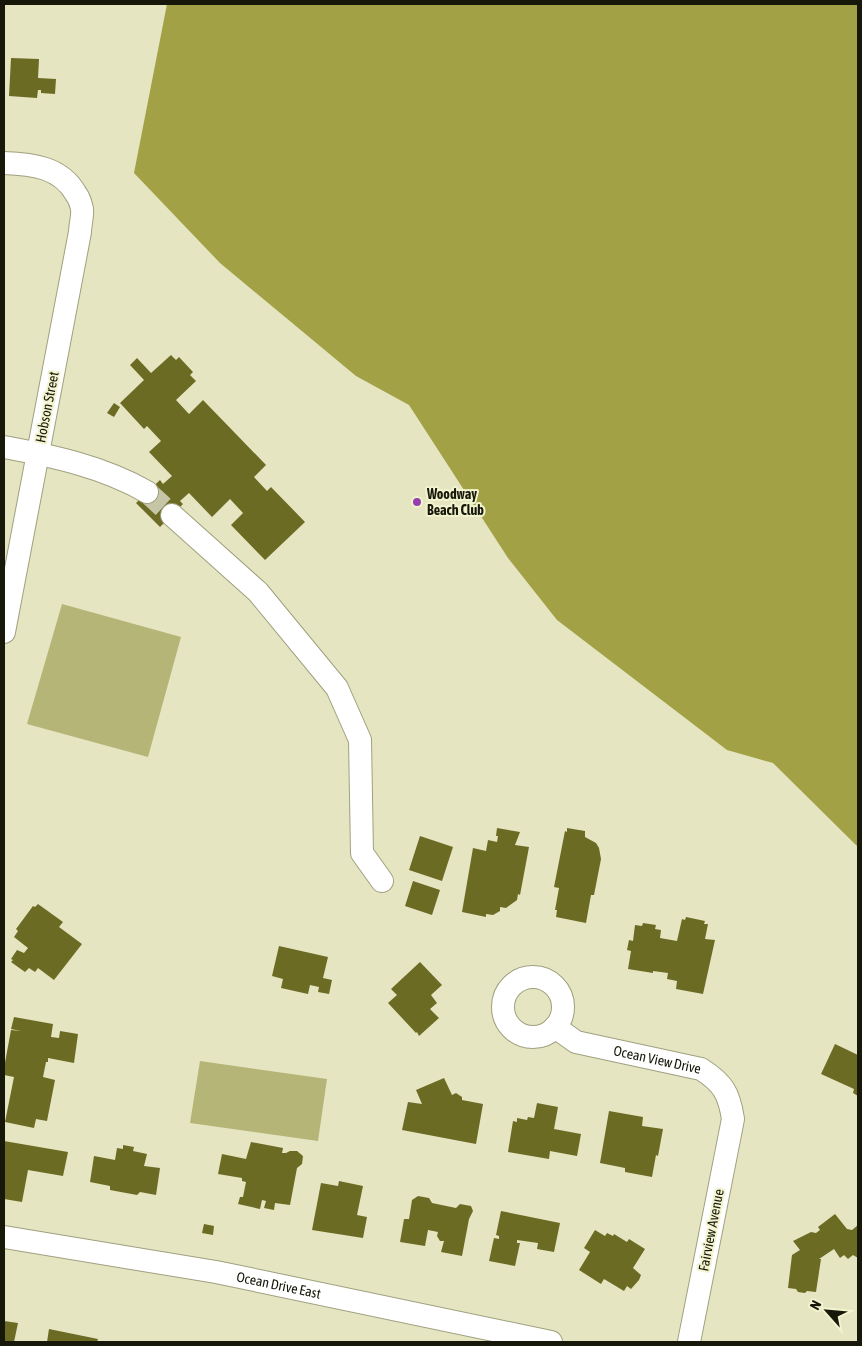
<svg xmlns="http://www.w3.org/2000/svg" width="862" height="1346" viewBox="0 0 862 1346" font-family="'Asap Condensed',sans-serif">
<rect width="100%" height="100%" fill="#e5e5c2"/>
<!-- green -->
<path fill="#b5b578" d="M62,604l119,33 -33,120 -121,-33z
M200,1061l127,18 -9,62 -128,-18z"/>
<!-- water -->
<path fill="#a3a145" d="M167,4h691v843l-85,-84 -46,-13 -170,-130 -49,-62 -99,-153 -53,-29 -136,-113 -86,-90z"/>
<!-- building -->
<path fill="#6c6b24" d="M11,58l28,1 -1,19 18,1 -1,15 -14,-1v-3h-3l-1,8 -28,-2z
M171,355l5,5 3,-3 14,15 -3,3 6,6 -20,19 13,14 14,-14 63,65 -12,12 13,14 4,-4 34,35 -40,38 -34,-35 12,-12 -13,-14 -18,18 -23,-24 -9,8 3,3 -23,23 -24,-24 24,-23 3,4 9,-8 -23,-24 12,-11 -14,-15 -3,3 -24,-26 24,-23 -14,-15 7,-7 14,15z
M114,403l6,4 -6,10 -7,-4z
M497,828l23,4 -5,13 14,2 -9,48 -2,-1 -1,6 -11,8 -6,-1v4l-7,4 -7,-1v3l-24,-5 11,-64 13,3 2,-11 9,2 1,-6h-2z
M567,828l18,3v6l11,6 3,5 2,11 -7,36h-3l-5,28 -30,-6 1,-7h-2l4,-22 -5,-1 11,-56 2,1z
M420,836l33,11 -11,34 -33,-11z
M413,881l27,9 -8,25 -27,-9z
M38,904l25,18 -4,5 23,17 -28,36 -16,-12 -3,4 -6,-4 -4,4 -14,-10 2,-2 -2,-1 6,-9 7,3 4,-5 -14,-11 4,-6 -2,-2 17,-23 2,1z
M686,917l19,4 -1,3h4l-3,15 10,1 -12,54 -27,-5 1,-8 -10,-2 1,-6 -15,-2v2l-25,-4 3,-18 -4,-1 2,-10 4,1 2,-16 7,1 1,-3 13,2 -1,4 6,1 -1,8 17,3 5,-22 3,1z
M279,946l49,11 -5,21 9,2 -3,14 -11,-2 1,-5 -9,-2 -2,9 -27,-6 2,-9 -11,-3z
M420,962l22,23 -11,10 6,8 -7,6 9,9 -20,18 -2,-4 -1,1 -28,-30 9,-8 -6,-6z
M14,1017l39,7 -2,13 8,1 1,-7 18,3 -4,29 -26,-5v4h-2l-3,15 12,3 -8,41 -11,-2 -2,9 -29,-6 9,-45 -10,-2v-7l7,-38 10,1 -10,-2z
M835,1044l23,11v41l-5,-3 1,-4 -33,-15z
M444,1078l8,17 4,-2 6,4v3l21,4 -7,40 -74,-14 6,-28 14,2 -6,-14z
M537,1103l21,4 -4,22 27,5 -4,22 -27,-5 -1,8 -41,-7 5,-31 4,1v-4l10,2 1,-3 6,1z
M609,1111l34,6 -1,9 21,3 -5,27 -2,-1 -4,22 -27,-5v-4l-25,-5z
M4,1141l64,11 -5,24 -35,-6 -6,32 -18,-3z
M251,1142l32,6 -1,5h4l4,-2h7l6,5 -1,8 -5,4 -7,37 -15,-2 -1,7 -10,-2 2,-7 -4,-1 -2,9 -22,-5 2,-7h3l3,-15 -4,-1v-3l-24,-4 4,-20 24,5z
M123,1145l11,2 -1,4 14,3 -3,12 16,2 -4,27 -16,-3 -3,3 -27,-5v-4l-20,-4 4,-26 21,4 2,-12 6,1z
M339,1181l24,5 -6,29 10,2 -4,21 -51,-8 9,-47 17,3z
M418,1196l11,2 3,5 24,5 4,-4 11,2 2,5 -4,8 -7,37 -21,-4 3,-11h-4l-3,-5 1,-4 -10,-2 -3,16 -25,-4 4,-23h5l3,-19z
M501,1211l59,12 -6,29 -17,-3 1,-6 -21,-3v3h3l-5,23 -26,-5 5,-23 5,1v-3l-3,-1z
M835,1214l12,15 5,1 6,-5v33l-5,-3 -5,4 -4,-4 -4,3 -6,-9 -15,10h2l-5,33 -9,-1 -2,2 -7,-1 -2,-3 -8,-1 4,-33 8,-5 -7,-9 18,-9 5,1 4,-3 -2,-3z
M204,1224l10,2 -1,9 -11,-2z
M595,1230l10,6 2,-3 6,3 1,-2 13,8 2,-3 16,10 -12,19 8,7 -2,5 -8,9 -4,-3 -3,5 -20,-12 -3,5 -22,-14 11,-18 -6,-4z
M4,1321l14,2 -4,19h-10z
M49,1329l49,10 -1,3h-50z"/>
<g fill="none" stroke-linecap="round" stroke-linejoin="round">
<!-- minor-tunnel -->
<path stroke="#c6c6a6" stroke-width="22" stroke-dasharray="22 11" stroke-linecap="butt" d="M147,492l25,23"/>
<!-- minor casing -->
<g stroke="#a0a07f" stroke-width="24">
<g id="minor">
<path d="M4,163c28,1 57,4 72,31 3,4 5,10 6,15 1,7 -2,16 -2,23l-76,400"/>
<path d="M4,447c49,9 100,20 143,45"/>
<path d="M172,515l86,77 79,96 23,52 2,113 20,28"/>
<circle cx="533" cy="1007" r="30"/>
<path id="s1" d="M555,1027l21,15 125,27c22,14 28,24 32,50l-44,223"/>
<path id="s2" d="M4,1237l212,35 335,70"/>
</g>
</g>
<!-- minor -->
<use href="#minor" stroke="#fff" stroke-width="22"/>
</g>
<!-- markers -->
<circle fill="#9540ad" stroke="#f2f3cf" stroke-width="2" cx="417" cy="502" r="5"/>
<g text-anchor="middle" dominant-baseline="central" stroke-width="4" stroke-linejoin="round" paint-order="stroke">
<!-- street labels -->
<g font-size="14" fill="#17170a" stroke="#f2f3cf">
<text transform="translate(47 407) rotate(-79)">Hobson Street</text>
<text stroke="none"><textPath href="#s1" startOffset="109">Ocean View Drive</textPath></text>
<text transform="translate(711 1230) rotate(-79)">Fairview Avenue</text>
<text stroke="none"><textPath href="#s2" startOffset="279">Ocean Drive East</textPath></text>
</g>
<!-- poi labels -->
<g font-size="14" font-weight="bold" fill="#17170a" stroke="#f2f3cf" text-anchor="start">
<text x="427" y="494">Woodway<tspan x="427" dy="16">Beach Club</tspan></text>
</g>
</g>
<!-- border -->
<rect width="862" height="1346" fill="none" stroke="#17170a" stroke-width="10"/>
<!-- north arrow -->
<g transform="translate(827 1311) rotate(297)" stroke="#f2f3cf" stroke-width="4" paint-order="stroke">
<path d="M0-4L9 19L0 12L-9 19Z" fill="#17170a"/>
<text y="-8" font-size="14" font-weight="bold" text-anchor="middle" fill="#17170a">N</text>
</g>
</svg>
